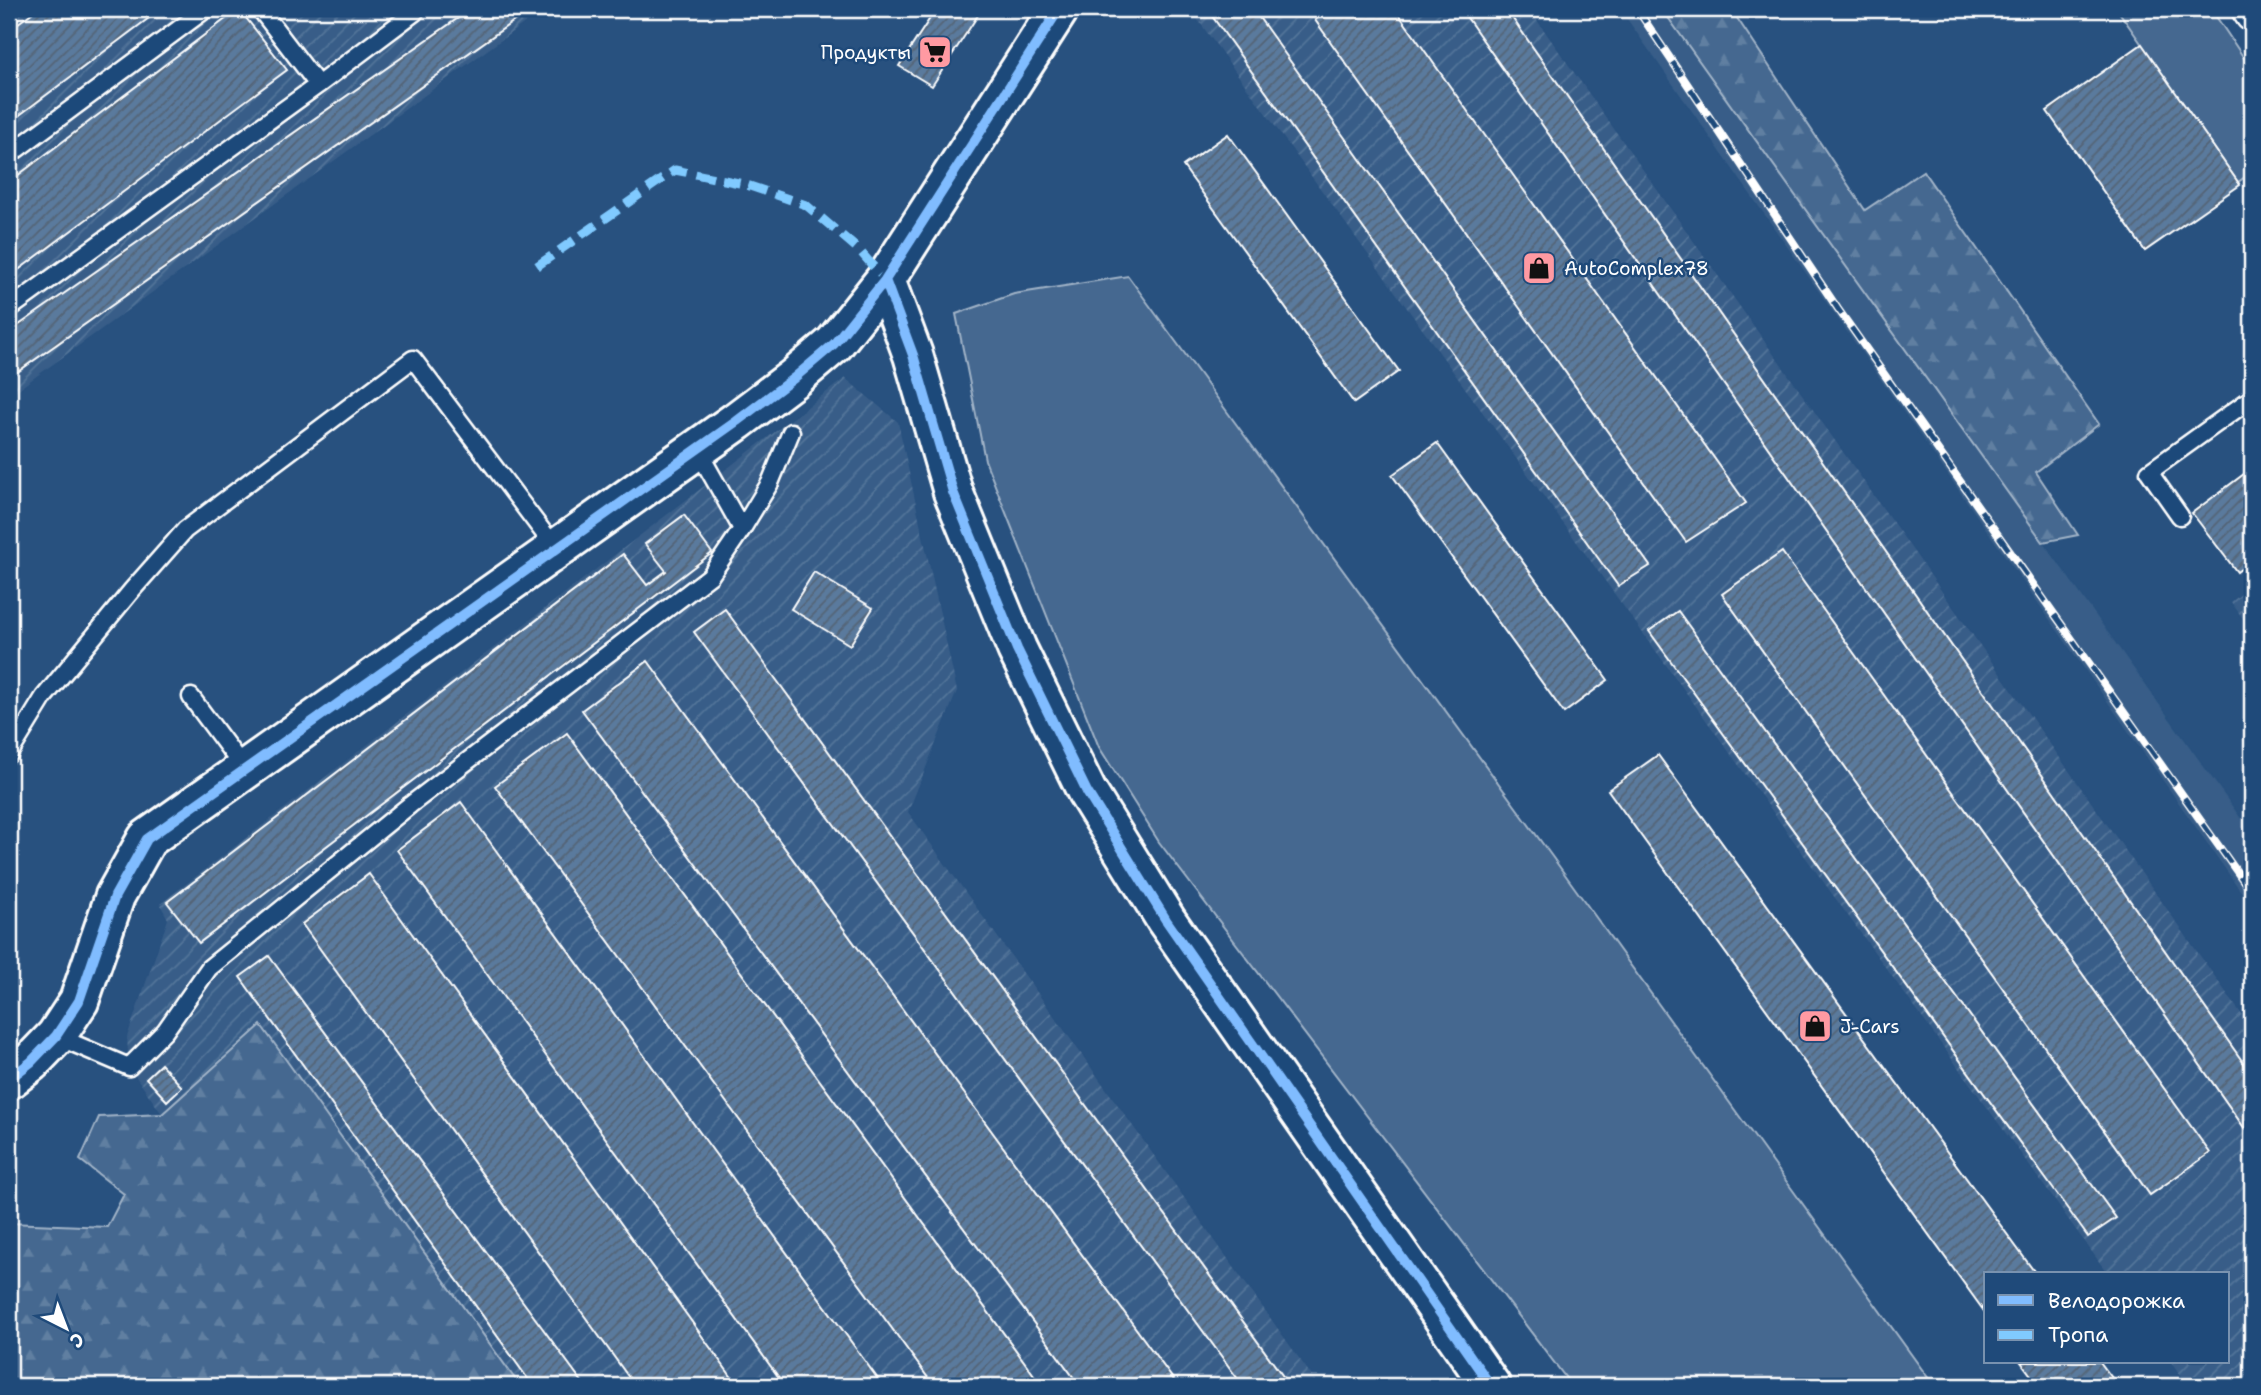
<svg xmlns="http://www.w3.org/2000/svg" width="2261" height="1395" viewBox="0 0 2261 1395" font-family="'Shantell Sans',sans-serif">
<defs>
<pattern id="industrial-furrows" width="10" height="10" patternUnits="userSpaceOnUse" patternTransform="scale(1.75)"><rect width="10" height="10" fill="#375d88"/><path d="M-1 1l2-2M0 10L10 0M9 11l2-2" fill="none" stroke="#55759a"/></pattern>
<pattern id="forest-firs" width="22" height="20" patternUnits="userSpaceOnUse" patternTransform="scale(1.75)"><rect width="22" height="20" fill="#446890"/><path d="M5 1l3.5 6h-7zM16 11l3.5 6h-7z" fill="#607fa1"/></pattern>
<pattern id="building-hatch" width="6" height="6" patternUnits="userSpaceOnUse" patternTransform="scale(1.75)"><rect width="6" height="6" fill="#5a7a9d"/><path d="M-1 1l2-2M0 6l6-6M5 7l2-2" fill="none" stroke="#536374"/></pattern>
</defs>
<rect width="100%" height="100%" fill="#28517f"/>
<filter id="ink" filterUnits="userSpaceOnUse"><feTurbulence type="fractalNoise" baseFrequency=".0143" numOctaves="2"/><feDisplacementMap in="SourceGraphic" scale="14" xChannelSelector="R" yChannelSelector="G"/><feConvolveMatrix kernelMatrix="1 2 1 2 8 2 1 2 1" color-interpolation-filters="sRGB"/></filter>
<g filter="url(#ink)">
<!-- built -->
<path fill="#375d88" d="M1620,9h42l590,825v73z"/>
<!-- industrial -->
<path fill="url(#industrial-furrows)" d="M9,9h535l-535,387z
M1190,9h339l723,1020v357h-63l-18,-24h57v-88h-120z
M845,378l53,44 59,269 -49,121 411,574h-799l-259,-360 -99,88 -33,-47 -2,-30 41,-118 -8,-15z
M2252,586v45l-21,-29z"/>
<!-- grass -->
<path fill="#446890" stroke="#a2b4c8" stroke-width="2" d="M2117,9h94l41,61v102l-14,10z
M1128,276l428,586 378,524h-362l-413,-544 -60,-95 -114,-287 -29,-146 58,-20z"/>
<!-- forest -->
<path fill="url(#forest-firs)" stroke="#a2b4c8" stroke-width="2" d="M1662,9h69l134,201 58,-39 176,253 -63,48 42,63 -35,7z
M261,1025l259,361h-511v-163l98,4 17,-33 -44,-34 19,-43 63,-3z"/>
<!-- building -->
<path fill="url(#building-hatch)" stroke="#fff" stroke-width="2" d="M37,9h124l-152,114v-93z
M239,9l48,61 -278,207v-95z
M455,9h76l-522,369v-46l452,-316z
M936,9h46l-50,77 -33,-20z
M1207,9h46l397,557 -32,20z
M1331,9h64l351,494 -60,39 -371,-522z
M1461,9h45l746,1066v49l-7,5z
M2142,44l98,141 -95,66 -98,-140z
M1228,134l171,237 -45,32 -171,-237z
M1437,443l171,237 -44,33 -172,-238z
M2252,468v92l-15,12 -45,-59z
M684,515l28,38 -513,390 -32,-41 456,-348 24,31 19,-14 -21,-27z
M1782,552l428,601 -60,42 -428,-601z
M814,572l59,36 -23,37 -59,-36z
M725,609l565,777h-47l-549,-754z
M1678,611l438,607 -28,19 -439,-606z
M648,661l530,725h-98l-498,-676z
M567,733l475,653h-108l-439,-600z
M1658,755l378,519h-50v40l-378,-524z
M461,802l422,584h-98l-388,-536z
M369,874l369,512h-103l-333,-462z
M269,956l316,430h-52l-293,-409z
M161,1064l21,23 -15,14 -21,-23z
M2021,1362h79l18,24h-79z"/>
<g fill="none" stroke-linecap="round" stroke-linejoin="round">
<!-- service casing -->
<g stroke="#fff" stroke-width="21">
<path id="service" d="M318,85l97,-73 -2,-3
M9,155l197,-146
M9,309l309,-224 -58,-76
M697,449l45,80
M2180,516l-31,-44 103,-74
M191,697l54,73
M9,754l35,-57 88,-107 53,-60 228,-171 143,190
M56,1036l73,31 36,-36 44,-63 201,-163 300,-229 32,-47 28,-46 21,-51"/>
</g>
<!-- minor casing -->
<g stroke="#fff" stroke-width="37">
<path id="minor" d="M2248,9l4,6"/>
</g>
<!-- tertiary casing -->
<g stroke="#fff" stroke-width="44">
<path id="tertiary" d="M885,280l28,75 40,137 64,157 70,143 79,128 325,466
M9,1079l22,-17 25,-26 23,-35 36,-105 32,-57 590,-418 57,-43 40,-34 51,-64 174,-271"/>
</g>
<!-- service -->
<use href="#service" stroke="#1f4a7a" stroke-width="16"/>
<!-- minor -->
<use href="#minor" stroke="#1f4a7a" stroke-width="32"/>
<!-- tertiary -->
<use href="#tertiary" stroke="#1f4a7a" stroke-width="38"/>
<!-- rail casing -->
<g stroke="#fff" stroke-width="8">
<path id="rail" d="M1637,9l201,300 414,584"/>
</g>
<!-- rail -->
<use href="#rail" stroke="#1f4a7a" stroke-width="5" stroke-dasharray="16" stroke-linecap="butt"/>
<!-- quiet -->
<path stroke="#80caff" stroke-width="9" stroke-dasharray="18 9" stroke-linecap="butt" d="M537,266l138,-96 69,14 62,21 53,45 26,30"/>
<!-- cycleway casing -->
<g stroke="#1f4a7a" stroke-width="15">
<path id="cycleway" d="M885,280l28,75 40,137 64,157 70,143 79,128 325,466
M9,1079l22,-17 25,-26 23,-35 36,-105 32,-57 590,-418 57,-43 40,-34 51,-64 174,-271"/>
</g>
<!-- cycleway -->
<use href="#cycleway" stroke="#80bcff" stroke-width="10"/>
</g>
</g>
<!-- icons -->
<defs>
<g id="supermarket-square" transform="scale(1.75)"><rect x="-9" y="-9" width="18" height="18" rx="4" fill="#ff9aa2" stroke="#1f4a7a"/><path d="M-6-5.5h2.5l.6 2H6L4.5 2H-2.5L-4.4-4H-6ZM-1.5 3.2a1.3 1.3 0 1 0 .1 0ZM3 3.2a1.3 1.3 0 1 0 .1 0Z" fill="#111"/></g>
<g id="shop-square" transform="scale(1.75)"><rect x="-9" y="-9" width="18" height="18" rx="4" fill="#ff9aa2" stroke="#1f4a7a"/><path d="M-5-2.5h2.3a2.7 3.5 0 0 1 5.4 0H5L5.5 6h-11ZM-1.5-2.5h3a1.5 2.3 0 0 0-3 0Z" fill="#111"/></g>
</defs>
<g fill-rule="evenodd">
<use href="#supermarket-square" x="935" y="52"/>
<use href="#shop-square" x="1539" y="268"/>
<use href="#shop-square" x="1815" y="1026"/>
</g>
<g text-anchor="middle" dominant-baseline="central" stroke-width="5" stroke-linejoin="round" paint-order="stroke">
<!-- poi labels -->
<g font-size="19" fill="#fff" stroke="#1f4a7a" text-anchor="start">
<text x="911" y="52" text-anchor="end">Продукты</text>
<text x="1564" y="268">AutoComplex78</text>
<text x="1840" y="1026">J-Cars</text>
</g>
</g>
<!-- margin -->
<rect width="2261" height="1395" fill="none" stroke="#1f4a7a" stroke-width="35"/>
<rect x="18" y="18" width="2226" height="1360" fill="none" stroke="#fff" stroke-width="2.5" filter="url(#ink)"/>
<!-- legend -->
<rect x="1984" y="1272" width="245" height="91" fill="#1f4a7a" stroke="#7992af" stroke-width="2"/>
<rect x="1998" y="1295" width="35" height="10" fill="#80bcff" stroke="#7992af" stroke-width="2"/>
<text x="2048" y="1308" font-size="21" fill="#ffffff">Велодорожка</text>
<rect x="1998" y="1330" width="35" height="10" fill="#80caff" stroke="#7992af" stroke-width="2"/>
<text x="2048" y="1342" font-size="21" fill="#ffffff">Тропа</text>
<!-- north arrow -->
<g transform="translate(66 1328) rotate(138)" stroke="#1f4a7a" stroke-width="5" paint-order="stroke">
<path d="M0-5L12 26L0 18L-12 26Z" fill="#ffffff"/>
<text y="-10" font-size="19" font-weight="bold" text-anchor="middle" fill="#ffffff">С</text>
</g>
</svg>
